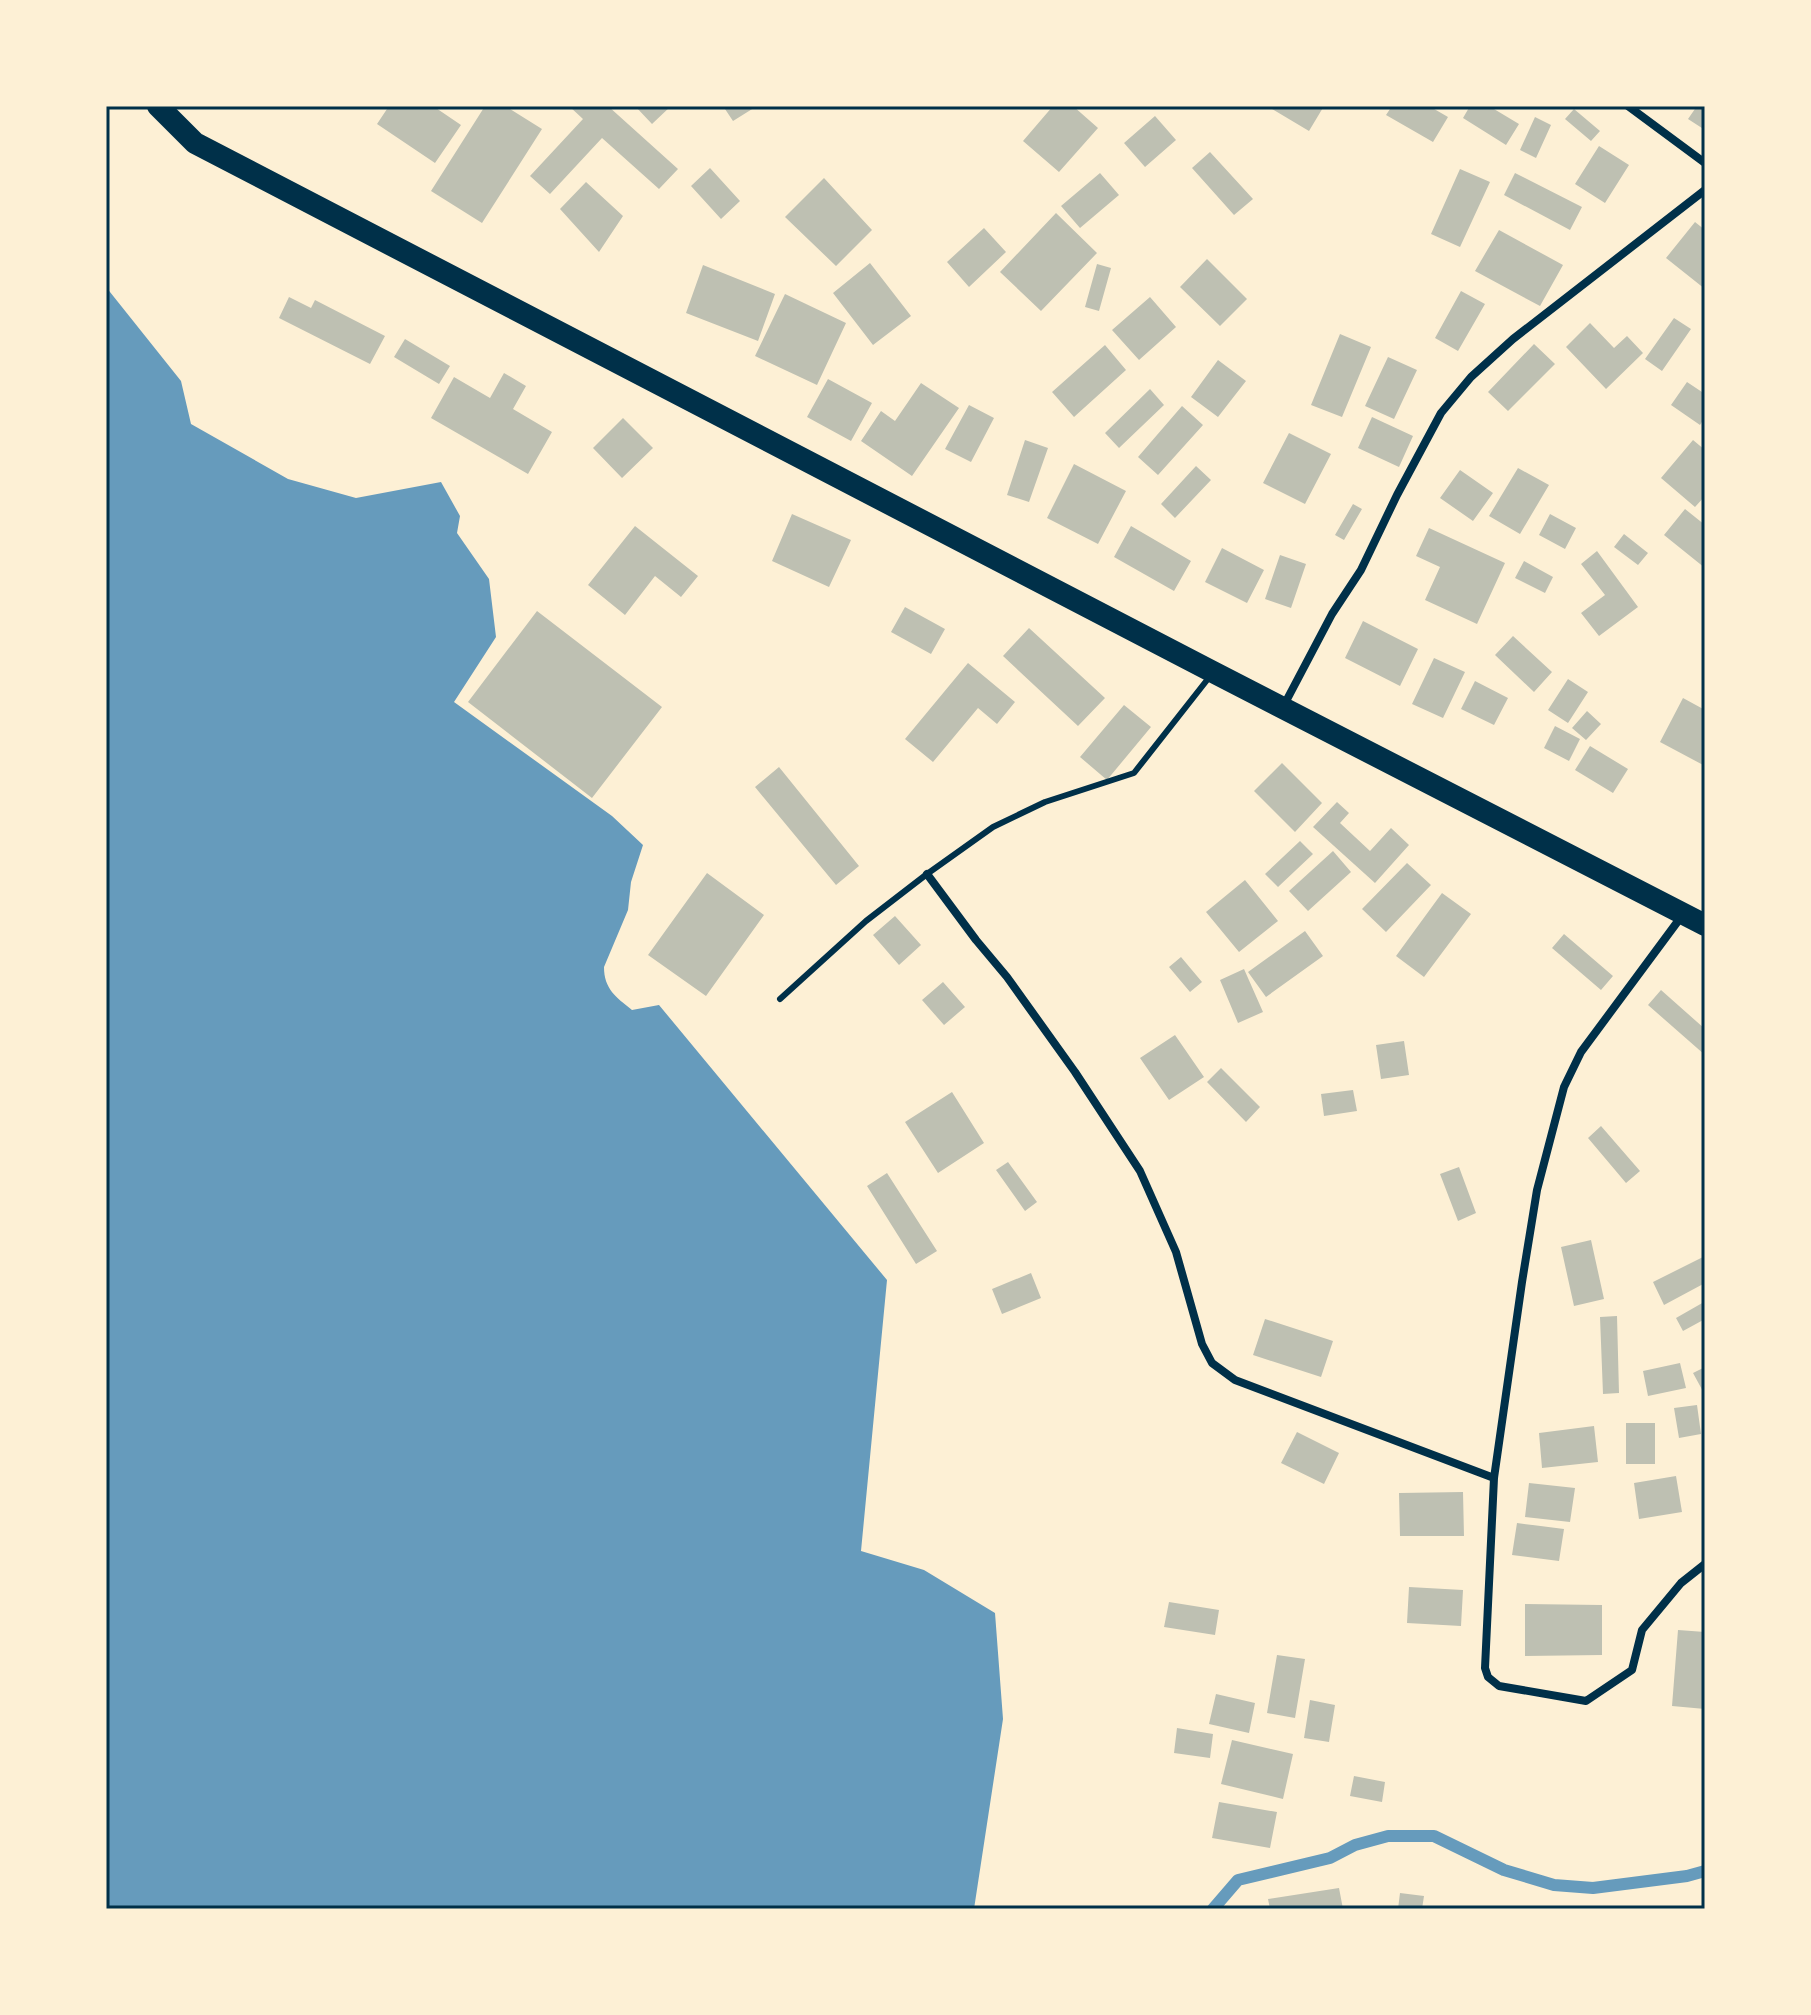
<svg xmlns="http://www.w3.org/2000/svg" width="1811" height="2015" viewBox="0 0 1811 2015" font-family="'PT Sans',sans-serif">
<rect width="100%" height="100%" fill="#fdf0d5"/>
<!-- water -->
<path fill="#669bbc" d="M106,287l75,94 10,43 97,55 68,19 85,-16 19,34 -3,17 32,46 7,58 -42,65 158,114 31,29 -12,37 -3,28 -24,57c0,22 12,30 28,43l27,-5 228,275 -26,271 63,19 71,43 8,106 -29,190h-868z"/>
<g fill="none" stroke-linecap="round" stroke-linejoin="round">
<!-- stream -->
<path stroke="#669bbc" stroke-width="12" d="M1213,1909l25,-29 92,-22 25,-13 33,-9h46l70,34 50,15 39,3 94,-12 18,-5"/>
</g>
<!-- building -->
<path fill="#bec0b2" d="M389,106h44l28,19 -26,38 -58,-39z
M485,106h20l37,23 -60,94 -51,-32z
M569,106h39l70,63 -19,20 -57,-51 -52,56 -20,-18 53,-57z
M635,106h36l-19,18z
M723,106h34l-24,15z
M1053,106h20l25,22 -39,44 -36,-31z
M1267,106h57l-15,25z
M1392,106h37l19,11 -15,25 -47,-27z
M1470,106h19l30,18 -13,21 -43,-27z
M1697,106h8v24l-17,-11z
M1574,109l26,22 -9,10 -26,-22z
M1155,116l21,24 -31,27 -21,-24z
M1535,117l16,8 -15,33 -16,-8z
M1599,146l30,19 -24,38 -30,-19z
M1210,152l43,47 -19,16 -42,-47z
M710,168l30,33 -19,18 -30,-33z
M1460,169l30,13 -30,65 -29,-13z
M1100,173l19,22 -39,33 -19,-22z
M1515,173l67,34 -12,23 -66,-35z
M824,178l48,52 -36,36 -51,-49z
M586,182l37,34 -24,36 -39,-43z
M1056,213l41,40 -56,58 -41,-39z
M1695,222l10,8v59l-39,-31z
M984,228l22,24 -37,35 -22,-25z
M1499,230l64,35 -23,41 -65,-35z
M1207,259l40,40 -27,27 -40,-39z
M870,263l41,53 -38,29 -40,-52z
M1097,264l14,4 -12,43 -14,-4z
M703,265l72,29 -17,47 -72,-28z
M1461,291l24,13 -27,47 -23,-13z
M785,294l61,29 -29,62 -62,-29z
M289,297l22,11 4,-8 70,36 -15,28 -91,-46z
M1150,297l26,30 -37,33 -27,-30z
M1674,318l17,11 -29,42 -17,-12z
M1590,323l24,25 13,-12 16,17 -37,36 -40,-42z
M1340,334l31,13 -29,70 -31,-12z
M405,339l45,27 -11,18 -45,-27z
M1534,344l21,20 -47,47 -20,-19z
M1105,345l21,25 -52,47 -22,-25z
M1388,357l29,13 -23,49 -29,-13z
M1218,360l28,21 -28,36 -27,-20z
M504,373l22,13 -13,23 39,23 -24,42 -97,-56 23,-41 36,21z
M828,379l44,24 -21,38 -44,-24z
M1687,382l18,12v23l-5,8 -29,-20z
M921,383l38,25 -47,68 -51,-35 20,-30 14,10z
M1150,389l14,16 -45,43 -14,-15z
M969,405l25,13 -23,44 -26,-13z
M1182,406l21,19 -45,50 -20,-18z
M1372,417l41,19 -14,31 -41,-19z
M623,418l30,30 -31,30 -29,-30z
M1289,433l42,21 -26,50 -42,-21z
M1025,440l23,8 -19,54 -22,-7z
M1693,440l12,10v46l-10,11 -34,-29z
M1074,464l52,27 -28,53 -51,-26z
M1196,466l15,14 -36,38 -14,-14z
M1518,468l31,17 -29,49 -31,-18z
M1460,470l33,23 -20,28 -33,-23z
M1353,504l9,5 -18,31 -9,-5z
M1685,509l20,16v43l-41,-33z
M792,514l59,26 -22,47 -57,-26z
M1550,514l26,14 -11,21 -26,-14z
M635,526l63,50 -17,21 -26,-21 -30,39 -37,-30z
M1131,526l60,35 -17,30 -60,-34z
M1429,528l76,35 -28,61 -52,-24 15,-33 -24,-11z
M1624,534l24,19 -10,12 -24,-18z
M1222,548l42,22 -17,33 -42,-21z
M1597,551l41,56 -39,29 -18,-23 24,-18 -24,-31z
M1280,555l26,9 -15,44 -26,-9z
M1524,561l29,16 -8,16 -30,-15z
M905,607l40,22 -14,25 -40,-22z
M537,611l125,96 -70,91 -124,-96z
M1363,621l55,28 -18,37 -55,-28z
M1029,628l76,70 -27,28 -75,-70z
M1513,636l39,36 -18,20 -39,-37z
M1434,658l31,14 -22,46 -31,-14z
M968,663l47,39 -18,22 -19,-16 -45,54 -28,-23z
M1568,679l20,13 -20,31 -20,-13z
M1475,681l33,17 -14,27 -33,-16z
M1683,698l22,12v56l-45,-24z
M1124,705l27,22 -44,53 -27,-23z
M1587,711l14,13 -15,16 -14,-12z
M1555,726l25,13 -11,22 -25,-13z
M1590,746l38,23 -15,24 -38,-23z
M1282,763l40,40 -27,29 -41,-41z
M779,767l80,99 -23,19 -81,-98z
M1337,802l12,11 -9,10 30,28 21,-23 18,17 -34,38 -62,-56z
M1300,841l13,13 -35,33 -13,-13z
M1333,851l18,21 -43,39 -19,-20z
M1407,863l24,22 -45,47 -24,-23z
M707,873l57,42 -58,81 -58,-41z
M1245,880l33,41 -39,31 -33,-40z
M1442,893l29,21 -47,63 -28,-21z
M895,916l26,29 -22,20 -26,-30z
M1305,931l18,25 -57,41 -18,-25z
M1564,934l49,42 -12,14 -49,-42z
M1181,957l21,25 -12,10 -21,-25z
M1244,969l19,43 -25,11 -18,-43z
M943,982l22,25 -21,18 -22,-25z
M1661,990l44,39v26l-57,-50z
M1175,1035l29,42 -35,23 -29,-42z
M1404,1041l5,34 -28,4 -5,-34z
M1221,1068l39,39 -14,15 -39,-40z
M1353,1090l4,21 -33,5 -3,-22z
M952,1092l32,51 -46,30 -33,-51z
M1601,1126l39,45 -14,12 -38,-45z
M1008,1162l29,40 -12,9 -29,-41z
M1459,1167l17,46 -18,8 -18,-47z
M887,1173l50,78 -21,13 -49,-78z
M1591,1240l13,59 -30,7 -13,-59z
M1705,1256v27l-41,22 -11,-23z
M1031,1273l10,25 -39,16 -10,-25z
M1704,1302l1,17 -22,12 -7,-13z
M1617,1316l2,77 -16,1 -3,-77z
M1265,1319l68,22 -12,36 -68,-22z
M1680,1363l6,25 -38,8 -5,-25z
M1705,1367v28l-12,-22z
M1697,1405l4,29 -22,4 -5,-30z
M1626,1423h29v41h-29z
M1594,1426l4,36 -56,6 -3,-35z
M1297,1432l42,21 -15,31 -43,-21z
M1676,1476l6,36 -43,7 -5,-36z
M1529,1483l46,5 -5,34 -45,-5z
M1463,1492l1,44h-64l-1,-43z
M1517,1523l47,6 -5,32 -47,-6z
M1409,1587l54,3 -2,36 -54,-3z
M1169,1602l50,8 -4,25 -51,-8z
M1525,1604l77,1v50l-77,1z
M1678,1630l27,2v77l-33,-3z
M1277,1655l28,4 -10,59 -28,-5z
M1216,1694l39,9 -6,30 -40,-9z
M1310,1700l25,5 -6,37 -25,-4z
M1177,1728l36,6 -3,24 -36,-5z
M1232,1740l61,14 -10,45 -62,-15z
M1354,1776l31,6 -3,20 -32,-6z
M1219,1802l58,10 -7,36 -58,-10z
M1339,1888l4,21h-73l-2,-10z
M1400,1893l24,3 -2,13h-24z"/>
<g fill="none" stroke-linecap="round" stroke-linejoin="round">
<!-- service -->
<path stroke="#003049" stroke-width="6" d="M780,999l86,-78 61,-47 66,-47 52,-25 89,-29 77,-98"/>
<!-- minor -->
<path stroke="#003049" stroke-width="8" d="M1628,106l77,57
M1283,707l49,-93 29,-44 36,-75 44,-82 30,-36 42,-38 192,-149
M927,874l49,66 31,37 68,95 65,99 36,81 26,92 10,19 23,17 259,98
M1681,917l-100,135 -17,35 -27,103 -15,92 -28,196 -9,190 3,9 11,9 87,15 46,-31 10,-40 39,-47 24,-19"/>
<!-- trunk -->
<path stroke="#003049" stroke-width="22" d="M158,106l37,37 1018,529 492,253"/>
</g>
<!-- border -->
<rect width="1811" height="2015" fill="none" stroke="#fdf0d5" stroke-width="216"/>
<rect x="108" y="108" width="1595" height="1799" fill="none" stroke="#003049" stroke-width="3"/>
</svg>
